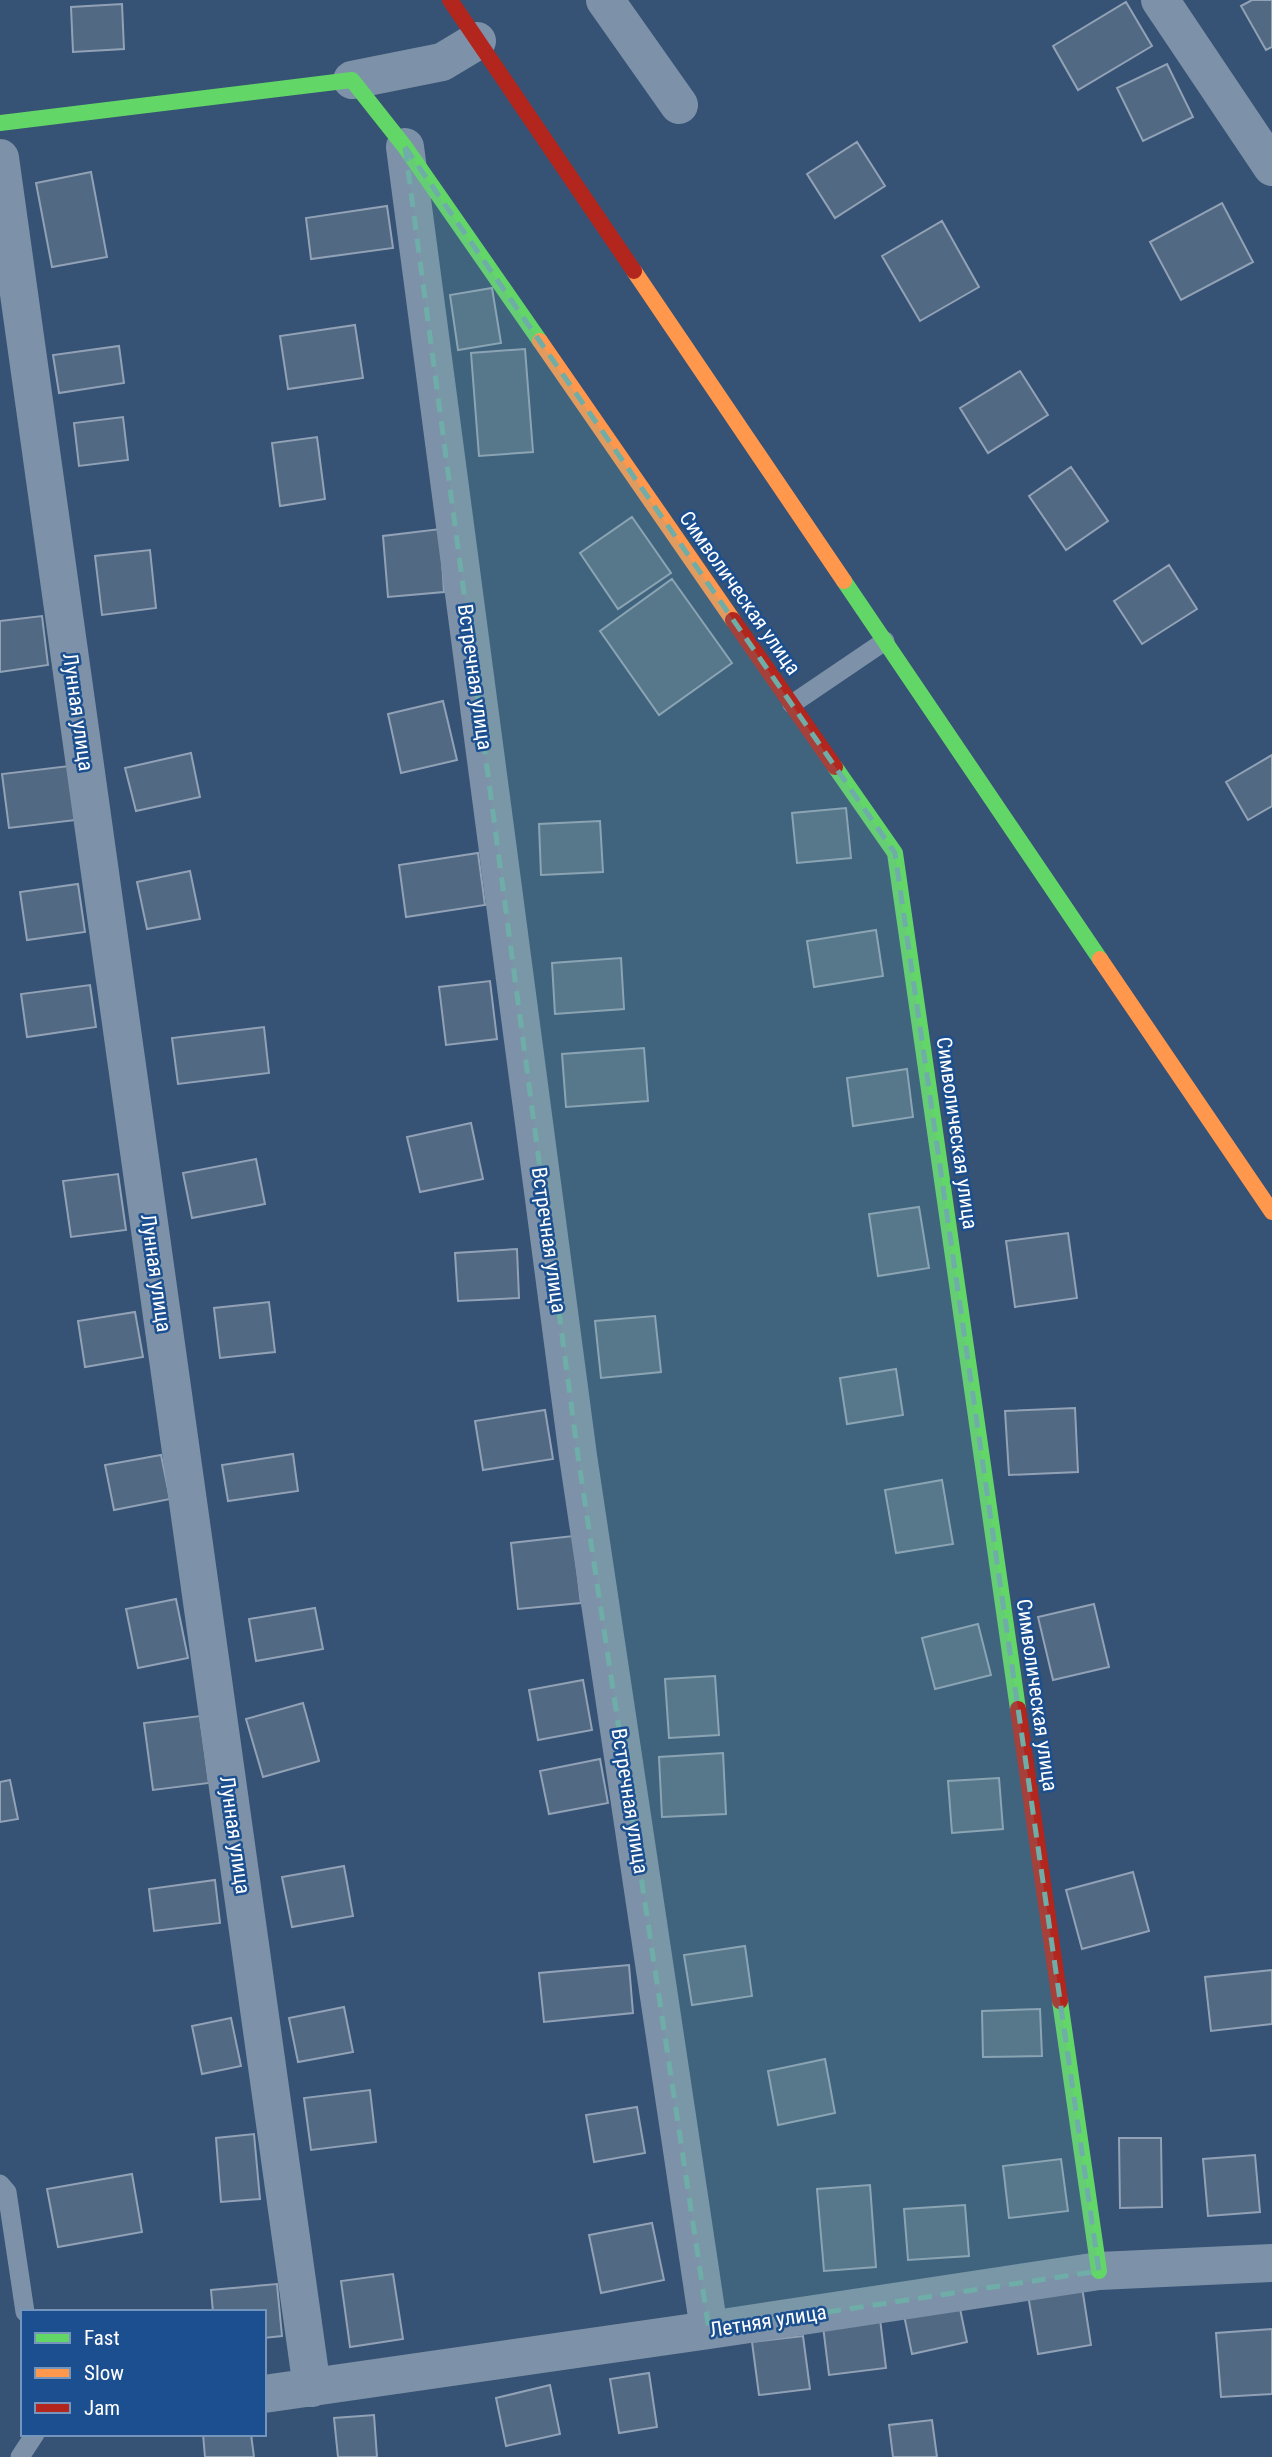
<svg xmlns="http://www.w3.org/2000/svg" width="1272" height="2457" viewBox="0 0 1272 2457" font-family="'Roboto Condensed',sans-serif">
<rect width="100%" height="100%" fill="#365274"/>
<!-- building -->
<path fill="#526984" stroke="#92a2b6" stroke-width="2" d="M1252,0h20v47l-6,3 -25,-44z
M1126,2l26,44 -74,44 -25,-44z
M122,4l2,45 -51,3 -2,-45z
M1167,64l26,53 -50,24 -26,-53z
M857,142l28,44 -50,32 -28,-44z
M91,172l16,85 -55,10 -16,-84z
M1222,203l31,59 -72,38 -31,-58z
M387,206l6,42 -82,11 -5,-41z
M942,221l37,66 -59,34 -38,-65z
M492,288l9,55 -43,7 -8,-55z
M355,325l8,53 -75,11 -8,-53z
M119,346l5,37 -65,10 -6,-38z
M525,349l8,103 -54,4 -8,-103z
M1020,371l28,44 -60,38 -28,-45z
M123,417l5,43 -49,6 -5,-43z
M317,437l8,62 -45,7 -8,-63z
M1071,467l37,54 -42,29 -37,-54z
M632,517l39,56 -53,36 -38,-56z
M440,529l4,63 -56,5 -5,-61z
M150,550l6,58 -54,7 -7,-59z
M1169,565l28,44 -55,35 -28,-43z
M672,579l60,84 -73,52 -59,-84z
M42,616l6,49 -48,7v-51z
M443,701l14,59 -56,13 -13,-59z
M191,753l9,44 -64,14 -11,-43z
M1272,755v51l-24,14 -22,-38z
M69,766l7,54 -67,8 -7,-54z
M846,808l5,50 -54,5 -5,-50z
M600,821l3,51 -62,3 -2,-51z
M478,853l7,52 -79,12 -7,-52z
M190,871l10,48 -53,10 -10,-47z
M78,884l7,48 -58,8 -7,-48z
M876,930l7,46 -69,11 -7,-46z
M621,958l3,51 -69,5 -3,-51z
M490,981l7,58 -51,6 -7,-58z
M90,985l6,42 -69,10 -6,-43z
M264,1027l5,46 -91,11 -6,-46z
M644,1048l4,53 -82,6 -4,-53z
M907,1069l6,48 -60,9 -6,-48z
M471,1123l12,56 -63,13 -13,-55z
M256,1159l9,45 -73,14 -9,-45z
M118,1174l8,56 -55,7 -8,-56z
M919,1207l10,61 -51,8 -9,-62z
M1068,1233l9,65 -62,9 -9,-66z
M517,1249l2,49 -61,3 -3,-48z
M269,1302l6,50 -55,6 -6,-50z
M135,1312l8,45 -58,10 -7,-46z
M655,1316l6,56 -60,6 -6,-57z
M896,1369l7,46 -56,9 -7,-46z
M1075,1408l3,64 -69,3 -4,-64z
M545,1410l8,49 -70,11 -8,-49z
M293,1454l5,37 -70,10 -6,-36z
M161,1455l9,44 -56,11 -9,-45z
M942,1480l11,64 -57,9 -11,-63z
M573,1536l8,67 -63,6 -7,-66z
M176,1599l12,59 -50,10 -12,-59z
M1094,1604l15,63 -56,13 -15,-63z
M315,1608l8,41 -67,12 -7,-42z
M978,1624l13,51 -56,14 -13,-51z
M715,1676l4,59 -50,3 -4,-59z
M583,1680l9,50 -54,10 -9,-50z
M303,1703l16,58 -56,16 -17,-58z
M200,1716l9,67 -56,7 -9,-67z
M723,1753l3,61 -64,3 -3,-60z
M600,1759l8,44 -59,11 -9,-43z
M999,1778l4,51 -51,4 -4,-52z
M10,1780l8,39 -18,3v-40z
M344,1866l9,50 -61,11 -10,-50z
M1133,1872l16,59 -67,18 -16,-59z
M215,1880l5,43 -66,8 -5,-42z
M745,1946l7,50 -60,9 -8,-50z
M629,1965l4,48 -89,9 -5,-49z
M1272,1970v54l-61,7 -6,-54z
M344,2007l9,45 -55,10 -9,-44z
M1040,2009l2,47 -59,1 -1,-46z
M231,2018l10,48 -39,8 -10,-48z
M825,2059l10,54 -57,12 -10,-54z
M370,2090l6,52 -65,8 -7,-52z
M637,2107l8,46 -51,9 -8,-47z
M254,2134l6,65 -39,3 -5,-64z
M1119,2138h42l1,69 -42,1z
M1255,2155l5,57 -52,4 -5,-57z
M1061,2159l7,52 -59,7 -6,-52z
M132,2174l10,58 -84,15 -11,-58z
M870,2185l6,82 -52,4 -7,-82z
M965,2205l4,51 -61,4 -4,-51z
M652,2223l12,57 -63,13 -12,-58z
M393,2274l10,65 -53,8 -9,-66z
M277,2284l5,52 -18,2v-26h-51l-2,-22z
M1082,2287l9,58 -53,9 -10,-59z
M959,2304l8,38 -55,12 -8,-39z
M880,2319l6,49 -57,7 -6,-49z
M1272,2329v65l-51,3 -5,-64z
M803,2336l7,53 -51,6 -7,-53z
M649,2373l8,54 -38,6 -9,-54z
M550,2385l10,49 -54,12 -10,-48z
M374,2415l3,42h-39l-4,-39z
M932,2420l5,37h-44l-4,-32z
M203,2434h48l3,23h-49z"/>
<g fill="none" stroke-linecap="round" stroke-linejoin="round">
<!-- lane -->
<path stroke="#7d92a8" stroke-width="19" d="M792,704l93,-63
M0,2184l7,8 18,120
M20,2457l15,-23"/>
<!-- street -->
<path stroke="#7d92a8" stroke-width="38" d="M605,0l74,105
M1160,0l112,167
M352,80l90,-18 35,-21
M405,147l173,1309 131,874
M0,158l312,2230
M264,2394l445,-64 390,-59 173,-8"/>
<!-- fast -->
<path stroke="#63d668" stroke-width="16" d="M0,123l352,-43 53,67 135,194
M844,581l256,378
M835,767l60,86 123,856
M1060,2001l39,270"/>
<!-- slow -->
<path stroke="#ff974d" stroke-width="16" d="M634,271l210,310
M540,341l193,279
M1100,959l172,253"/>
<!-- jam -->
<path stroke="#b3261e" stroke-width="16" d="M450,0l184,271
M733,620l102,147
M1018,1709l42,292"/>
</g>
<!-- marked area -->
<path fill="#6fada8" fill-opacity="0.2" stroke="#6fada8" stroke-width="5" stroke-dasharray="14 9" stroke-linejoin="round" d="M405,147l490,706 204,1418 -390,59 -131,-874z"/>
<g text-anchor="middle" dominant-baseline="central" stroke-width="5" stroke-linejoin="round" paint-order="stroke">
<!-- street labels -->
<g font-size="21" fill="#fff" stroke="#1b4f8f">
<text transform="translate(740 593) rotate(55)">Символическая улица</text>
<text transform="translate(475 677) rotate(82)">Встречная улица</text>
<text transform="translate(78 712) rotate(82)">Лунная улица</text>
<text transform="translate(957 1133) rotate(82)">Символическая улица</text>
<text transform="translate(549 1240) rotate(82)">Встречная улица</text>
<text transform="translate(156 1273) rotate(82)">Лунная улица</text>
<text transform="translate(1037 1695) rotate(82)">Символическая улица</text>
<text transform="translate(630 1801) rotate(81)">Встречная улица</text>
<text transform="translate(235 1835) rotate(82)">Лунная улица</text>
<text transform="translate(768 2321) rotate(-9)">Летняя улица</text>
</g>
</g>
<!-- legend -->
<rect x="21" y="2310" width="245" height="126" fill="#1b4f8f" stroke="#7695bc" stroke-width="2"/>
<rect x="35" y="2333" width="35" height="10" fill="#63d668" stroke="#7695bc" stroke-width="2"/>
<text x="84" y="2345" font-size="21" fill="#ffffff">Fast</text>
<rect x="35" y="2368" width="35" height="10" fill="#ff974d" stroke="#7695bc" stroke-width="2"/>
<text x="84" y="2380" font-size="21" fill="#ffffff">Slow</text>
<rect x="35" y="2403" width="35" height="10" fill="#b3261e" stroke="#7695bc" stroke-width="2"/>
<text x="84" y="2415" font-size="21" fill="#ffffff">Jam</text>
</svg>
